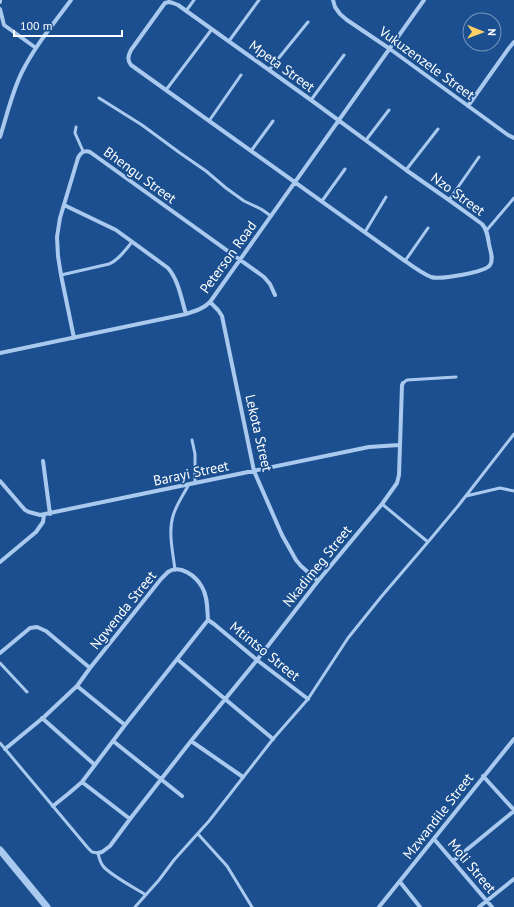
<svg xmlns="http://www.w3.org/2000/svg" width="514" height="907" viewBox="0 0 514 907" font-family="'PT Sans',sans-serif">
<rect width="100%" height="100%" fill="#1b4f8f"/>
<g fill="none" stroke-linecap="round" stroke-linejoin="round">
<!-- service -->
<path stroke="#a9c9ee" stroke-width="3" d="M186,11l8,-11
M229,41l30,-41
M269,70l39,-48
M166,90l46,-61
M99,98l43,27 38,28 26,18 20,17 18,13 17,8 10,7
M311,100l33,-45
M209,121l32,-46
M76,127l-1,6 8,18
M366,140l23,-30
M251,151l22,-30
M406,170l32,-41
M449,200l30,-43
M322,201l23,-32
M486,231l28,-33
M365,232l21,-35
M405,261l23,-33
M61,275l48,-11c10,-4 16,-14 23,-22
M403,383l4,-3 49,-3
M192,440l3,14v29
M466,496l34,-8 14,3
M382,504l46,38
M175,570c-2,-17 -7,-38 -2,-54 3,-11 11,-22 16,-32
M0,663l27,29
M0,743l88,105 4,4 6,1c1,5 2,9 5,13 7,9 32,22 43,29
M198,834l29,32 25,41
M135,907l24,-27 15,-20 35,-39 64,-82 35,-40 40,-61 33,-41 47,-55 30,-36 56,-72"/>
<!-- minor -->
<path stroke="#a9c9ee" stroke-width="4" d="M333,0l2,7 5,7 7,6 43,29 118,86 6,3
M0,2v-2
M169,2l4,1 5,2 133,95 95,70 43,30 33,24c5,5 6,13 7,20 1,6 5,15 1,21 -4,7 -50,15 -59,12 -8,-3 -19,-11 -26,-16l-274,-196c-4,-5 -3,-9 0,-15l31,-43 3,-4z
M0,9l4,16 32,23
M468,106l41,-58 5,-6
M0,137c7,-22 12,-45 22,-65 13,-26 32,-49 49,-72
M64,205l52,25 52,38c11,13 13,30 18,46
M210,302l8,8 4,6 32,155 28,64 9,16 5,9 5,6 17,15
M74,338l-13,-63 -3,-19 -1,-19 3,-19 18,-60c3,-6 6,-8 12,-6l174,125 6,7 5,11
M0,353l186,-39c9,-3 17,-5 24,-12l214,-302
M43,461l7,53
M0,481l25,29 4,2 11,3 329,-68 30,-2
M0,562l36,-30 7,-10 1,-7
M208,620l6,4 43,36 51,39
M0,653l30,-25 7,-1 9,4 44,37
M177,659l96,80
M77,686l48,39
M42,718l53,47
M113,741l69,55
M191,741l52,36
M5,749l39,-32 33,-31 13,-18 71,-89c2,-2 5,-5 7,-7 12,-8 28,4 34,15 6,10 5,22 6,33l-83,105 -43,57 -14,12 -15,12
M483,776l31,34
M82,782l48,37
M434,839l58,68
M98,853l4,-1 8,-6 20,-27 61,-78 66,-81 61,-79 64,-77 15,-21 2,-8 3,-90 1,-2
M453,861l61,-50
M400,882l20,25
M379,907l135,-168
M479,907l35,-28"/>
<!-- tertiary -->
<path stroke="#a9c9ee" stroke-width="7" d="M0,850l47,57"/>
</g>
<g text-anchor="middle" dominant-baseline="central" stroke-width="3.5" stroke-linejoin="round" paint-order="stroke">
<!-- street labels -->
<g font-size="14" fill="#fff" stroke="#1b4f8f">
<text transform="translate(427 63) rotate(36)">Vukuzenzele Street</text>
<text transform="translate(282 66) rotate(36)">Mpeta Street</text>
<text transform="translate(140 175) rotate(36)">Bhengu Street</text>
<text transform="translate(458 194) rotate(36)">Nzo Street</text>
<text transform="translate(228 257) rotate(-54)">Peterson Road</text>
<text transform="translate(259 433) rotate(77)">Lekota Street</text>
<text transform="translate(191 473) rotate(-12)">Barayi Street</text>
<text transform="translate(317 566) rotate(-51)">Nkadimeg Street</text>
<text transform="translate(123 610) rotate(-51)">Ngwenda Street</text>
<text transform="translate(265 651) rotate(39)">Mtintso Street</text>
<text transform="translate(438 816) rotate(-52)">Mzwandile Street</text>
<text transform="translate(472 866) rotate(50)">Moli Street</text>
</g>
</g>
<!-- north arrow -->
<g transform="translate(482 32) rotate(91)"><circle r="19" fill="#1b4f8f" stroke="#7695bc"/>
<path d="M0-3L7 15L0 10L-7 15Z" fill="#ffd166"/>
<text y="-6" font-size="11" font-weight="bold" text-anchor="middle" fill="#ffffff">N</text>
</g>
<!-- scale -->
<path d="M14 30v6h108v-6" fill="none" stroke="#ffffff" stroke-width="2"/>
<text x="20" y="30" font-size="12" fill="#ffffff" stroke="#1b4f8f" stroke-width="3" paint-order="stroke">100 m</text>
</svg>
